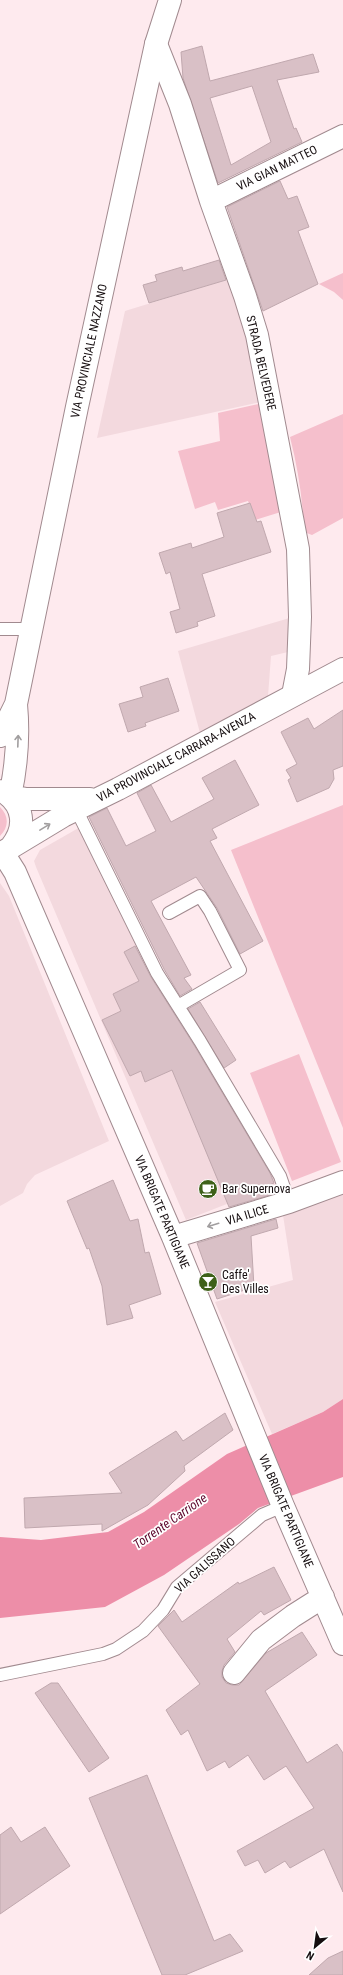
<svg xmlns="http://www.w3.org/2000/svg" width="343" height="1975" viewBox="0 0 343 1975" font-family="'Roboto Condensed',sans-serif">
<rect width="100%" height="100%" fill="#feeaee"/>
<!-- built -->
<path fill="#f3d9de" d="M229,279l22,76 10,47 -164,36 28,-127z
M293,617l-5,35 -17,4 -3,40 -68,37 -22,-82z
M82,826l74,146 127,210 -97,38 -150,-353 -2,-6 6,-11z
M0,883l9,13 100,245 -74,34 -8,9 -4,9 -23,13z
M343,1190v209l-20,13 -51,22 -57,-132 78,-22 -10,-65z"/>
<!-- green -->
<path fill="#f5bfcc" d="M343,273v27l-9,-8 -15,-8z
M263,403l21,108 -29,9 -7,-19 -30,9 -3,-8 -20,7 -17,-58 42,-10 -2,-28z
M343,414v104l-31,17 -8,-3c-1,-32 -6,-63 -14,-95z
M343,805v323l-112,-278z
M0,807c9,9 9,20 0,29z
M299,1054l42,108 -49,19 -42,-108z"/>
<!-- water -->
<path fill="#ed8ea8" d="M343,1399v78l-85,31 -19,16 -75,51 -59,32 -105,11v-81l41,3 67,-8 36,-20 83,-58 96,-42z"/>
<!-- building -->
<path fill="#d9c0c6" stroke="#c0a8ae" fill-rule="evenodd" d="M202,46l8,35 103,-27 6,18 -42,8 17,49 2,-1 6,14 -84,41 -35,-105 -2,-26zM252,86l19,56 -40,23 -21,-67z
M280,181l8,18 9,-3 12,31 -11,4 20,53 -55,27 -36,-104z
M219,260l7,20 -77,23 -6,-18 14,-4 -2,-6 27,-8 1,4z
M250,503l7,19 4,-1 10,31 -69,22 13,42 -18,6 1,4 -22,7 -6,-21 10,-3 -10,-37 -4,2 -7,-21 32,-10 1,5 32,-11 -7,-24z
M168,678l11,33 -34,12 1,3 -18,6 -9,-28 24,-7 -3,-10z
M343,710v56l-10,4 1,9 -5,9 -32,14 -9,-22 3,-2 -5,-8 11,-6 -16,-32 27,-14 6,11z
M235,760l24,45 -47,24 5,9 -7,3 53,100 -23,13 -23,-46 -21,-31 -45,24 40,74 -7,3 8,11 -12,7 -16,-27 -75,-152 18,-9 19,38 30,-15 -19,-38 14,-8 20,37 43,-23 -12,-21z
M135,946l16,31 43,68 76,128 4,10 -7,3 3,9 -41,12 -57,-137 -27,12 -4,-11 -11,5 -28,-56 19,-9 -8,-17 26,-13 -15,-29z
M200,1002l36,58 -12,8 -36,-59z
M113,1180l17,41 8,-2 7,34 4,-1 12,42 -32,11 4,13 -26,7 -5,-39 -13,-38 -2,1 -20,-48z
M276,1219l2,9 -27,8 3,51 -37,12 -20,-56z
M225,1413l8,17 -49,36 1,5 -37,34 -46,26v-7l-77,4 -1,-30 98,-5 -13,-20 67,-42 7,10z
M274,1567l17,33 -27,15 -3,-4 -34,28 8,13 -11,13 -2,6v6l4,6 6,2h7l27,-32 36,-21 15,23 -52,36 42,72 30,-19 6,9v139l-19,-43 -34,19 -5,-7 -20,12 -7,-13 -13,6 -8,-15 77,-43 -28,-42 -22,14 -16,-25 -19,13 -4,-7 -18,10 -19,-41 -7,5 -15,-25 34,-26 -42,-58 16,-16 8,12 56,-40 1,2z
M51,1683h7l51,75 -20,14 -54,-79z
M147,1775l67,166 16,-7 13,17 -58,24h-23l-73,-177z
M11,1827l10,15 24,-15 25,39 -70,48v-79z
M343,1951v24h-34l19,-17z"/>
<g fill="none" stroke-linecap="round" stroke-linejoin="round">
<!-- lane casing -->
<g stroke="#a18a8f" stroke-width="14">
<path id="lane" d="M0,629h33
M76,809l81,164 43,68 80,135 9,26
M169,913l31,-17 10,15 30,59 -62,36
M0,1675l103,-21 13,-5 27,-18 20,-21 14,-23 85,-72 21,-9"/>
</g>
<!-- street casing -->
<g stroke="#a18a8f" stroke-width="24">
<path id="street" d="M156,44l24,60 31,97 34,95 12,39 41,214 2,68 -2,52 -5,26
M211,201l132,-65
M3,853l12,19 158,365 110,269 60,138
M173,1237l116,-35 54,-20
M234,1673l27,-33 32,-24 30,-19"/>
</g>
<!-- secondary casing -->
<g stroke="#a18a8f" stroke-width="24">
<path id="secondary" d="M0,736l16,-32 61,-297 79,-363 14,-44
M2,791c22,13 25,36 9,56
M10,796c7,-32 9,-60 6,-92
M10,796l16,3h64
M0,854l63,-38 55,-27 225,-120"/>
</g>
<!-- lane -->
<use href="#lane" stroke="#fff" stroke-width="12"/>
<!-- street -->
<use href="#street" stroke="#fff" stroke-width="22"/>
<!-- secondary -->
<use href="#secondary" stroke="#fff" stroke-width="22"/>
</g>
<!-- one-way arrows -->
<defs><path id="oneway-shaft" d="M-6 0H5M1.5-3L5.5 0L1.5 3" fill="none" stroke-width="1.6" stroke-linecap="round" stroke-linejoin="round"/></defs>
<g stroke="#a19e9f">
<use href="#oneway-shaft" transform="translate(18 741) rotate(-88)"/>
<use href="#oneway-shaft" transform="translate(45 827) rotate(-31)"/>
<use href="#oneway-shaft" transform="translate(213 1225) rotate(163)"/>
</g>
<!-- icons -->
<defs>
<g id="cafe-disc" transform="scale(1)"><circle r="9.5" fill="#3e6119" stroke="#fff"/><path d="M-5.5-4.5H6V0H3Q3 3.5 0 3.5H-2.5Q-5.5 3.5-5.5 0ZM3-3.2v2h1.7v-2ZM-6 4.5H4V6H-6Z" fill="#fff"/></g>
<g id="bar-disc" transform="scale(1)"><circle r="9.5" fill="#3e6119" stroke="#fff"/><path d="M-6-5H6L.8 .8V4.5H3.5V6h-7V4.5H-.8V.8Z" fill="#fff"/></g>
</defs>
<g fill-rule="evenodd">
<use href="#cafe-disc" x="208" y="1189"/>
<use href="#bar-disc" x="208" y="1282"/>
</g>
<g text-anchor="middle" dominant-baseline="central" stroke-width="3.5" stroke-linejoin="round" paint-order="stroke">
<!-- street labels -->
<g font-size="12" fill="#150d0f" stroke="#fff">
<text transform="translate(277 168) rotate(-26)">VIA GIAN MATTEO</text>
<text transform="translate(89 351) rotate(-78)">VIA PROVINCIALE NAZZANO</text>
<text transform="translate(261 363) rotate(77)">STRADA BELVEDERE</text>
<text transform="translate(176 757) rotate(-28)">VIA PROVINCIALE CARRARA-AVENZA</text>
<text transform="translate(162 1212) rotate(67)">VIA BRIGATE PARTIGIANE</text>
<text transform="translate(247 1215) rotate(-17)">VIA ILICE</text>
<text transform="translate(286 1511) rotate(67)">VIA BRIGATE PARTIGIANE</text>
<text transform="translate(205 1565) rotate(-42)">VIA GALISSANO</text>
</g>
<!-- poi labels -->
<g font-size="12" fill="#150d0f" stroke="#fff" text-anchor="start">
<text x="222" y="1189">Bar Supernova</text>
<text x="222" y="1275">Caffe'<tspan x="222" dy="14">Des Villes</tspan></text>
</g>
<!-- water labels -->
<g font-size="13" font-style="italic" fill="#5c052b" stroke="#fff">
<text transform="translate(170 1521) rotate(-35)">Torrente Carrione</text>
</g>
</g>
<!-- north arrow -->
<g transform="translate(315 1947) rotate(209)" stroke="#ffffff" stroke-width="3" paint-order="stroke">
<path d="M0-3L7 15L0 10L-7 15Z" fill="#150d0f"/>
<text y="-6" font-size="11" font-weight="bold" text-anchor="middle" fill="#150d0f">N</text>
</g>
</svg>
